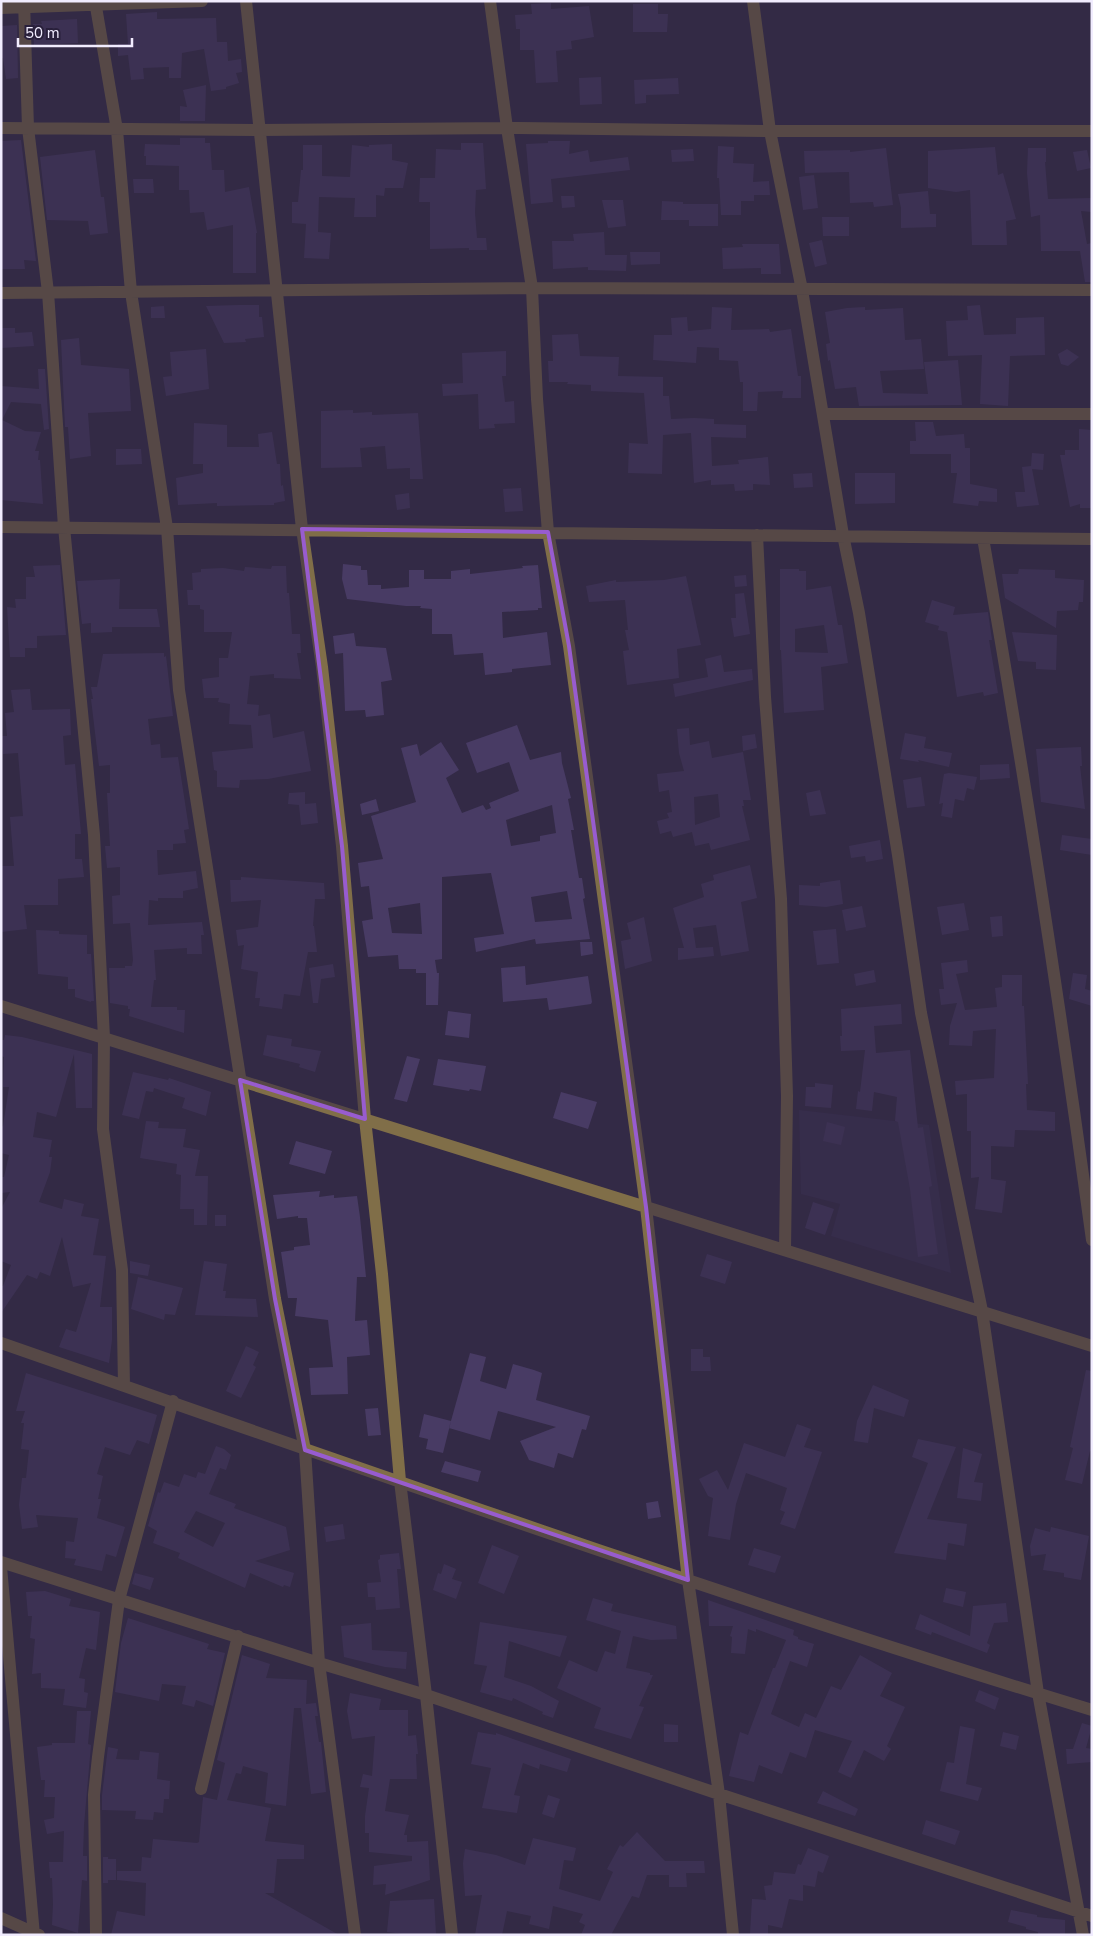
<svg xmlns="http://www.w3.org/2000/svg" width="1093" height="1936" viewBox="0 0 1093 1936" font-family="'Nunito Sans',sans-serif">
<rect width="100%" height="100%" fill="#332a46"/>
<!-- built -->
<path fill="#3b3153" d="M799,1110l130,15 22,148 -120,-37 9,-32 -39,-10z"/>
<!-- building -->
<path fill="#483b64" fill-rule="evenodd" d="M551,3v6l38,-3 5,31 -23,4 1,8 -16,2 2,31 -22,1 -2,-33h-14v-21h-4l-1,-14 17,-1 -1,-10z
M633,4h25v10h10l-1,18h-34z
M157,12v7l59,-1 1,24h10l1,19 13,-2 1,13 -6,1 3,10 -13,4v2l-15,2 -7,-42 -22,4 -1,25h-12v-11l-26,1 1,11 -13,1 -3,-25 -10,1v-12h10l-2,-30z
M77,19l1,24 -44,2 -1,-21h9l-1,-3z
M17,25l1,53 -12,1 -3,-21h-2v-32z
M601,77l1,27 -22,1 -1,-27z
M678,78l1,16 -33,1v8l-11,1 -1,-24z
M206,85l-1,36h-25v-15l7,1 -4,-17z
M180,138h25v5h5l2,27h12l1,22 24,-5 8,46h-1v40h-23v-48l-26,5 -3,-18 -14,1 -1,-23h-10v-24l-33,-1v-9h-2l1,-12 35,1z
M21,140l15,121 -12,-1 1,9h-24v-128z
M548,141h22l-1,13 19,-4 2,12 38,-5 2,13 -79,9 2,23 -22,2 -5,-60 22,-1z
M461,143h22l3,46 -10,1 -1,23 2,25h9l1,12h-18v-2l-39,1v-47h-11l1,-24h15l1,-29 25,1z
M392,144v16l16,3 -5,25h-18l-1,8 -8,-1v22h-22l1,-19 -36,-1 -1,35 13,1 -2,26 -25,-1 2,-34 -14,-1v-21h6l3,-32h2v-25h19v31l28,1 2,-32 17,2v-2z
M718,146l16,1 -1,16 21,1 -1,18 16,-1 1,14h-16v6h-13v14h-20l-2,-37h-2z
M995,147l3,28 5,-2 13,46 -10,2 1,24h-35l-2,-55 -14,2 -28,-4v-37z
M886,148l7,57 -19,2 -1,-5 -23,1 -1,-31 -44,1 -1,-22 46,-1v2z
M1028,148h18v14h-1l3,37 44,-1v14l-11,-1 6,33 5,-1v39h-7l-5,-31h-39l-1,-36 -9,2 -4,-44z
M693,149l1,12 -22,1 -1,-12z
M95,150l6,47h3l4,36 -18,2 -2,-14 -41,-1 -7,-63z
M1087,150l4,18 -14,3 -4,-19z
M814,175l4,33 -15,2 -4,-33z
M133,179h20l1,14h-20z
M928,191l2,23h6v13l-35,1v-20l-3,-14z
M561,196h13l1,11 -13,1z
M602,200h21l3,26 -18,2z
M662,201l21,1v2h35v22h-29v-6h-28z
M822,217h27v19h-26z
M604,232l1,23h22l-1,16 -38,-1v-3l-35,2 -1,-28h22l-1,-7z
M822,240l5,24 -12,3 -6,-24z
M742,244h37l2,30h-20v-6l-38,1 -1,-21 21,-1z
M630,252h30v12l-29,1z
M239,305h20v12h3l2,20 -19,2 1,3 -22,1 -18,-37z
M980,305l4,30 32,-1v-16l28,-1 1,38 -35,1 -2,50 -28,-2 2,-49 -34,1 -2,-35 22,-1 -1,-14z
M164,306l1,12h-14v-11z
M712,307l20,1 -1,22 38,-1 1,3 21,-3 7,47h3v22h-19l1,-7 -25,1 -1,19h-14v-29h-3l-2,-21 -19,-1v-12l-22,-1 -1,16 -43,-3 1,-25h18l-1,-17 16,-1 1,14 23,-2z
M865,307v3l38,-2 2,32 16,-1 3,30 -44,2 3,22 45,1 -4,-32 34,-2 4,45 -103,1 -3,-19 -21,2 -5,-29 -2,1 -2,-17 4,-1 -5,-31 22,-4z
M1,328h14v5l17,-1 2,14 -33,2z
M578,334l2,22 39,1 -1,19 45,1v19h6l2,23 23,-1 20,1v5l32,1v13l-35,-1 1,29 27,-2 -1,-4 30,-3 2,28 -17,-1v6l-18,1 -1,-7 -23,1v-5l-17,3 -3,-50 -28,2 -1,39 -34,-1 1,-30 19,1 -4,-51 -53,-2v-6l-24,-1 1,-2h-19l-1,-21h5l-1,-26z
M79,338l2,27 48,4 2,42 -43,2 3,43 -21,3 -2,-32h-3l-4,-87z
M206,349l3,40 -43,7 -3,-19 9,-1 -2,-24z
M1067,349l12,8 -11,9 -7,-2 -3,-10z
M506,351v25h-4l3,26 9,-1 1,22 -21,1 1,4 -16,1 -1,-35 -35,2 -1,-12 21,-1 -1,-30z
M38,369h7l4,60 -5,1 -3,-26 -30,-2 -9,18 23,11 16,1 -6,19h4l-1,9h2l3,44 -42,-4v-114l38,3z
M353,410v3l19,-1v3l46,-2 5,66h-13v-11l-23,1 -2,-23 -25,2 2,19 -41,1v-57z
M915,422h18l3,14 28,-2 1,14h5v36l27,5v13l-18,-1 -1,5 -25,-3 4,-30h-6v-19h-41v-13h6z
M194,423l33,2v22h32l-1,-13 14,-2 5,32h3l1,22 2,-1 2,16 -11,2v2l-57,1v-3l-39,2 -2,-27 27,-5v-9h-10z
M1079,429l13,1v78h-12v-4l-10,3 -10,-52h5v-5h14z
M116,449h25l1,15 -26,1z
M1032,453l12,1 -1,16 -11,-1 7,36 -22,2 -2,-15h10l-3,-25 9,-1z
M812,473l1,14 -19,1 -1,-14z
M855,473h40v30l-40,1z
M521,488l2,23 -18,1 -2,-23z
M409,493l1,15 -13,2 -2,-15z
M343,564l18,2v4h6l1,15h13v4l28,-2v-17h15v9h27v-8l19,-2v5l53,-6 -1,-2 16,-1 4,43h-4v2l-36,2 1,26 44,-6 4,33 -39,4v3l-27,3 -2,-22 -29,2 -2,-21h-20v-25l-12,-1 1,-2h-15l-59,-7 -5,-20z
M60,565l6,70 -29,1v12h-12v9h-15l-3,-50 9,1 -1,-9h11v-22h9l-2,-11z
M272,566h14l1,27h2l3,41h8l1,19h-4l4,26 -27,-1v-4l-24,2 -3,28 12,1 -1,11 12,-2 3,24 31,-7 7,40 -43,8 -28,1 -1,8 -22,-1v-16l-3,-1 -2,-18 41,-4 -2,-23 -22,-1 1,-20 -12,-2 1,-4h-15l-2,-19 17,-2v-19h9l4,-26h-28v-22l-4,-1v-4h-12l-1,-15h6l-1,-17 9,-1v-3l22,-1 21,3 1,-4 26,2z
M780,569h19v2h7v19l25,-4 7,39h4l6,38 -27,4 3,43 -40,3 -3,-63h-1zM824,625l4,28 -33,-1v-23z
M1019,569l36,1v8l29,2 -1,22h-4l-1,8 -21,1 -1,17 -51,-30 -3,-24h16z
M746,575l1,11 -12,1 -1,-11z
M686,576l15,69 -24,4 2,29 -52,7 -4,-34 6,-1 -4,-20h3l-3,-30 -36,2 -3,-16 30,-6v2l48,-2z
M120,579l-1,30h38l3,18h-48v5l-21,1v-10l-9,1 -5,-43z
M744,593l6,41 -16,3 -3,-19h5l-1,-24z
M932,600l23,7 -2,8 35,-3 4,28h-3l9,53 -14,3 -1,-4 -26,5 -10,-65 -9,-2 1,-4 -14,-4z
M1012,632l45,3 -1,35 -20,-1v-7l-18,-1z
M354,633l2,13 30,2 6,32 -11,2 3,33 -18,2 -1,-7 -20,1 -2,-58 -8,1 -2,-18z
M164,653v4l2,-1 7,60 -25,3 3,26 9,-1 1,14 17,-1 11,72 -5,1 2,13 -13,1v6h-16l1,25 38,-4 2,17 -15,3v7h-25v3l-9,-1 -1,25 54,-3 2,13h-3l1,19h-15v-6l-33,2 2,30h-2l-3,27h26v3h8l-1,23 -55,-17 1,-7h-2v-3l-18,-3 -1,-35h16v-2h7l1,-6 -3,-37 -17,1 -1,-28 8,-1v-28l-13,1 -2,-22h5l-3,-53h3v-28l-11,1 -8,-67h2l-2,-12h6l6,-33z
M721,655l3,17 28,-3 1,11 -78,17 -2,-13 35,-7 -3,-18z
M30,689l2,21 38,-1 1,26 -8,1 2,29 10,-1 6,70h-6v25h7l2,18 -26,2v26h-34l3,24 -26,3v-66h13l-4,-49 13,-1 -5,-63 -15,1 -2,-18h6l-2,-23 9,-1 -3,-22z
M517,725l13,35 31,-8 1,11 9,35 -3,1 6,31h-3l8,48h3l3,20 -2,1 7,40 -54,5 -1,-5 -59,13 -2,-14 30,-4 -13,-61 -49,4v82l-7,1 2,13h2l-1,32h-12v-32h-10v-4h-17l-1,-14 -30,2 -6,-36 11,-2 -4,-33 -8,1 -3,-24 25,-4 -12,-43 45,-14 -15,-54 16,-4 3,12 21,-14 18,28 -13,8 16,35 21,-8 3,5 5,-2 -2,-5 30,-12 -10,-29 -32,11 -11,-30zM552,805l4,28 -16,3v5l-29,5 -5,-26zM567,891l5,28 -37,3 -4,-25zM420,903l2,31 -30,-1 -4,-25z
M689,728l1,17 19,-4 3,17 31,-6 8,48h-8l1,6h-2l8,34 -39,10 -2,-7 -14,3 -3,-14 -19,5 -2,-6 -11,3 -3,-13 12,-3 -2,-5 5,-1 -3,-22 -10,2 -2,-18 27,-3 -5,-18 -2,-24zM718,794l2,23 -25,8 -1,-28z
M905,733l21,4 -2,11 28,5 -3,14 -31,-7 1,2 -19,-3z
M755,734l2,14 -14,3 -1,-15z
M1081,747l1,19h-2l5,43 -44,-7 -5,-53z
M1009,764l1,14 -30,2v-15z
M949,773l28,4 -3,13 -7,-2 -3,13 -9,-2 -3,19 -11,-2 2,-13 -4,1 5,-30z
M921,777l4,29 -18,2 -4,-28z
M820,790l6,24 -16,2 -4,-23z
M305,792v12l11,-1 2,20 -17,2 -2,-20 -11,-1 1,-11z
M376,799l3,12 -17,4 -2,-11z
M1062,835l30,4v16l-32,-5z
M880,840l3,19 -17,3 -1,-6 -14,2 -2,-12z
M750,865l7,33 -16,4 8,49 -28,5 -5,-31 -23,3 3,20 17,-1 1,9 -36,4v-12h6l-11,-40 31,-11 -3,-13 13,-4 -1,-5z
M241,877l83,6 1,16h-10l-2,27h1l3,26h-9l-8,44 -16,-2 -2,15 -23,-3 1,-8h-5l3,-26 -17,-3 3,-24 -6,1 -2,-16 22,-3 3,-27 -30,2 -1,-22h11z
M840,880l3,24 -17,3 -27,-2v-20l21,1v-3z
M964,903l5,27 -27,5 -5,-28z
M862,906l4,21 -20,4 -4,-21z
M1002,916l1,20 -11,1 -2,-20z
M644,917l8,44 -27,8 -4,-28 10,-2 -4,-16z
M836,929l3,34 -22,2 -4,-34z
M36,930l23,1v3l28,1v19h4l3,47h-3v1l-16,-5v-8h-7v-12l-30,-3z
M580,942h12l1,12 -12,2z
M967,960l1,12 -12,2 9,36 32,-3 -2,-19 7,-1v-12h20v31h2l4,78h-2l1,26 28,2v19l-40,-1 -1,17 -23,-1v33l15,2 -4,32 -27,-4 4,-32 -8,1v-47h-4v-37l-11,1 -1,-14 39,-3 2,-49 -23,2 -1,15 -23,-1 1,-19 7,-23 -16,2 -2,-16h5l-3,-26z
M333,964l2,13 -14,2 -3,24h-5l-4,-35z
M525,966l1,19 62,-9 4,26 -1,2 -42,6 -2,-12 -44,4 -2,-34z
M874,970l2,12 -20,4 -2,-12z
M1073,973l14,2 -2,14 7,2v15l-23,-7z
M901,1004l1,20 -28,2 2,27 34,-3 8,78 5,-1 9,59 -3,1 9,67 -20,3 -8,-68 -12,-67 -3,-1 2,-24 -23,-5 -2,19 -16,-2 2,-18 2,1 5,-42 -24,1 -1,-15h2l-1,-27z
M448,1011l23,3 -2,24 -24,-3z
M5,1035l17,2 70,17v54h-16l-2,-54 -18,63 -19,-5 -4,25 19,3 -3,17h3l-2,15 -11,30 23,7 2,-10 20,5 -3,12 18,3 -6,36 13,1 -6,51h12v33l-3,23 -50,-16 7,-18 10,3 15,-49 -18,4 -11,-50 -12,39 -10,-4 -3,7 -10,-4 -26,38v-27h2l8,-21 -10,-4v-52l9,-17 -9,1v-16h3l5,-22 -8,-2v-26l2,-1 6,-39h-6l1,-30 -3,-1v-16h3z
M267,1035l25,4 -1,7 30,5 -6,21 -16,-5 1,-3 -37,-9z
M407,1056l13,3 -13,43 -13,-3z
M438,1059l48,7 -5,25 -11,-2 -1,2 -36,-6z
M133,1072l35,8 1,-2 42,14 -5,24 -24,-8 3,-10 -31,-10 -1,4 -7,-1 -7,28 -17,-4z
M815,1083l18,2 -2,23 -26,-2 1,-19h9z
M561,1092l36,10 -9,27 -35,-11z
M146,1121l13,1 -1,6 28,1 -3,18 17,3 -5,26h13l-1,49h-13v-16h-14l1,-34 -5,-1 1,-10 -37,-6z
M827,1122l18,5 -4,18 -18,-4z
M296,1141l36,10 -7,23 -36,-10z
M320,1191l-1,6 15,-2v3l23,-2 3,21 6,60h-9l-2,44 12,-1 3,35 -23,2 1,37 -37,1 -2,-27 24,-1 -5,-47 -33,-4 2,-18h-9l-7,-46 13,-2v-3l16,-2 -3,-27h-9v-2l-21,3 -4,-24z
M813,1202l21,7 -9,26 -20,-7z
M215,1215h11v11h-11z
M707,1254l25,8 -7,22 -25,-8z
M130,1261l20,4 -2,11 -18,-3z
M204,1261l23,3 -4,27h3l-1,7 31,1 2,18 -63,-2z
M138,1277l45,11 -8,27 -10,-1 -1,6 -33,-11z
M246,1346l13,6 -6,13 3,2 -15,31 -15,-7z
M691,1349h12v8h7l1,14h-20z
M470,1353l16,4 -6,24 26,8 7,-25 21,6 8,3 -6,27 54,16 -4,14 -4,-1 -9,29 -15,-5 -4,15 -25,-8 -9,-19 36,-14 -58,-16 -8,29 -41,-12z
M1086,1370l6,1v81l-2,-1 -8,33 -17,-4 8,-32 -3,-1z
M26,1373l131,42 -8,29 -12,-4 -7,15 -25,-8 -8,27 6,2 -5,23h3l-4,19 28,9 -9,30 -10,-3 -4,17 -28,-6 2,-6 -11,-1 1,-17 8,1 4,-24 -42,-3 2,12 -16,2 -3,-24 3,-27h4l3,-28 -8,-1 3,-26h-3l4,-12h-9z
M873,1385l36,15 -5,17 -30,-9 -6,35 -14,-2 3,-20z
M378,1408l3,27 -13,1 -3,-27z
M424,1414l27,7 -8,32 -17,-4 2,-10 -9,-2z
M797,1424l14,5 -7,18 18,5 -27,77 -15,-5 5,-12 -5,-2 7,-22 -41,-15 -10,31 -6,36 -22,-4 5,-38 -5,-2 -9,-17 18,-9 11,20 16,-47 41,14z
M918,1439l38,8 -29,72 40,5 -3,22 -16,-3 -2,17 -52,-7 34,-90 -16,-6z
M216,1446l8,3 7,6 -5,15 -6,-2 -11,26 27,10 -2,4 52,19 4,23 -35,11 39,12 -4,14 -6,-2 -1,2 -33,-14 -5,15 -67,-30 2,-5 -27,-10 4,-12 -9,-5 10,-34 2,1 4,-11 15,5 5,-13 12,4 2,-6 7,2zM196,1511l29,12 -12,24 -29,-15z
M963,1448l19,6 -8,28 9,1 -2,18 -24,-3z
M445,1461l36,10 -3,11 -37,-10z
M658,1501l3,16 -13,2 -2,-16z
M343,1524l2,15 -19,3 -2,-15z
M1051,1527l38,9 -8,44 -17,-3v-4l-21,-3 3,-16 -15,2 -1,-10 5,-18 15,4z
M492,1545l27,11 -15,38 -26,-11z
M754,1548l27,8 -6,17 -27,-8z
M399,1553l2,16h-4l3,39 -24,2 -1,-13h-7l-1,-14 14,-1 -3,-22 2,-1v-4z
M444,1564l12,5 -4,10 10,3 -6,17 -23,-9 5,-17 3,1z
M135,1573l19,5 -4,12 -18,-6z
M946,1588l20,4 -3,15 -20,-5z
M45,1591l26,8 -2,7 31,6 -4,38 -10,-2 -7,30 6,1 -1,13 4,1 -2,15 -23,-3 2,-16 -24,-1v-15l-9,1 3,-35 -5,-1 2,-22h-4l-2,-24z
M593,1598l20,6 -2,7 65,15 1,13 -26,1 -18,-4 -7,32 24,5v2h3l-14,31 5,1 -13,32 -37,-11 7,-20 -44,-20 12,-28 28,12 8,-21 10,3 6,-23 -35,-11z
M708,1600l86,30 -1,5 5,2v2l16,5 -7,23 -17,-6 -19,53 28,13 6,-14 11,5 15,-32 10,4 19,-35 32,18 -12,23 25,11 -18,39 4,3 -7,12 -20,-11 -13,28 -13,-6 14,-31 -37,-11 -9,28 -16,-6 -8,22 -23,-9 -5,17 -25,-6 11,-44 8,3 25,-67h2l11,-28 -30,-11v3l-8,-3 -3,25 -14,-1 1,-16 -2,-1 3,-10h-24z
M1006,1603l2,19 -14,1 -7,20 3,2 -3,8 -55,-21 -1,3 -16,-6 5,-15 50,22 3,-30z
M128,1618l81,26 -2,5 18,4 -12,53 -17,-6 -2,7 -12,-3 4,-18 -24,-2 -3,17 -44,-9 6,-49z
M480,1622l87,14 -7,21 -51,-16 -5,36 27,9 28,15 -6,17 -11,-4 1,-2 -30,-14 -1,3 -32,-9 7,-26 -13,-2z
M371,1623l1,27 35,2 -1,17 -21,-2 -41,-10 -3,-31z
M242,1655l28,9 -4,14 41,2 -1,24 10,-1 2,13h-3l4,26h2l5,50 -15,2 -10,-86h-7l-8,98 -21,-3 3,-30 -25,-7 -2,8 -5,-1 -9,27 44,8 -6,33 39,4v14h-27l-3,34h-9l74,42h-228l6,-24 28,5 1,-33 -29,-3v-9h24l1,-14 9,1 2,-19 44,4 2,-1 4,-45 14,3 8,-37 -8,-3z
M979,1690l20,8 -4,12 -20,-9z
M350,1693l31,6 -2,11h29v26l8,-1 2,19h-2l1,25h-27l-5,32 24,4 -5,20h3v7l21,-1 2,39 -45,15 1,-11 -13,1 1,-19 38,-5v-5l-43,-4v-19h-4v-17l4,-28 -9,-1 3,-13 9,2 3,-40 -23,3 -5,-28z
M77,1711h14l-3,33 3,1 -7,80 -1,31h4v25l-5,-1 -4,53 -26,-8 1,-21 -1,-26h-2l-1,-16h14l1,-31 -17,3 -3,-14 10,-2 1,-21h-11l1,-17h-4l-4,-33 15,-2v-2h23z
M1082,1723l10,3 -6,22 6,1v13l-25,2 -1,-15h7z
M664,1724l14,1v17h-14z
M960,1726l15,3 -9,55 16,4 -4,13 -38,-10 7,-29 7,1z
M478,1732l18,3v-2l75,26 -4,13 -27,-8 -1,5 -16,-6 -9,32 6,1 -3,17 -35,-5 9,-40 -20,-4z
M1003,1732l16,4 -3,14 -16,-4z
M108,1747l10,2 -2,10 23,1 1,-9 19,2 -2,26 13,2 -1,18h-5l-1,14 -9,-1 -1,8 -18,-1 1,-8 -34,-1v-15z
M823,1791l35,18 -3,7 -38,-13z
M548,1795l12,4 -6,19 -12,-4z
M926,1820l34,11 -5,14 -33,-11z
M637,1832l28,29h39l1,12h-19l1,14h-18v-12h-22l-8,23 -7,-2 -21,39h-30l4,-10 -6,-3 4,-8 -30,-8 -4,23 -20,-5 2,-8 -24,-5 -5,24h-27l7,-40 -17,1 -2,-33 2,-14 31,6 29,10 8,-27 43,10 -3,13 -9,-1 -5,29 41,12 13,-29 -6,-3 13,-24 3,2z
M808,1848l21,8 -6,17 -5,-2 -3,16 -12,-2v16l-14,-2 -7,29 -14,-3v10l-18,-1 2,-35 14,1 -2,-14 8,-1 2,-13 21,2 3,-10 3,1z
M103,1857h5v2h8v21h-8v3h-5z
M434,1899l2,35 -25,1 -24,-3 3,-31z
M1011,1910l26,5v2l28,3v15h-27v-3l-12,-3v-2l-18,-5z"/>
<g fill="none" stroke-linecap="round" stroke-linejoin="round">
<!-- minor -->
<path stroke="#806e48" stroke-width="12" d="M24,1l4,127 20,164 16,235 30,308 10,203 -1,91 19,141 2,116
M95,1l22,129 14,162 36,236 12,162 96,609 30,151 14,213 36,272
M246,1l56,528 20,138 20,179 23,273 17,155 18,207 26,214 26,240
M490,1l17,127 25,160 5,111 11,133 21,114 77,561 42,373 31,214 14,141
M753,1l17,130 32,159 41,245 16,78 39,242 23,158 61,298 56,382 45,242
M1,8l201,-7
M1,128l258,2 259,-2 252,3h322
M1,293l531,-5 560,2
M824,414h268
M1,527l1091,12
M757,535l8,162 16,202 6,197 -2,154
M983,538c41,233 77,467 109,702
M1,1006l1091,340
M1,1343c362,126 724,255 1091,367
M1,1562l318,101 107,32 293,99 373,122
M1,1567l33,368
M201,1789l37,-153
M1,1918l38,17
M96,1935l-2,-140 4,-38 21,-157 54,-199"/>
</g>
<!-- marked area -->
<path d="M0 0H1093V1936H0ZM302,529l246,3 21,114 77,561 42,373 -383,-130 -30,-151 -35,-219 125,39 -23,-273z" fill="#332a46" fill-opacity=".55" fill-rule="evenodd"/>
<path fill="none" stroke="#985ccf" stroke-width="4" stroke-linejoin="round" d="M302,529l246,3 21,114 77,561 42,373 -383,-130 -30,-151 -35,-219 125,39 -23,-273z"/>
<!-- border -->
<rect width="1093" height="1936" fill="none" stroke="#f1ecfe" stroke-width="5"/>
<!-- scale -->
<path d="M18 38v8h114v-8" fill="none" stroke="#f1ecfe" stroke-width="2.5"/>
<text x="25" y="38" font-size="15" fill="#f1ecfe" stroke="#29203b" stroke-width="4" paint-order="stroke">50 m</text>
</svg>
